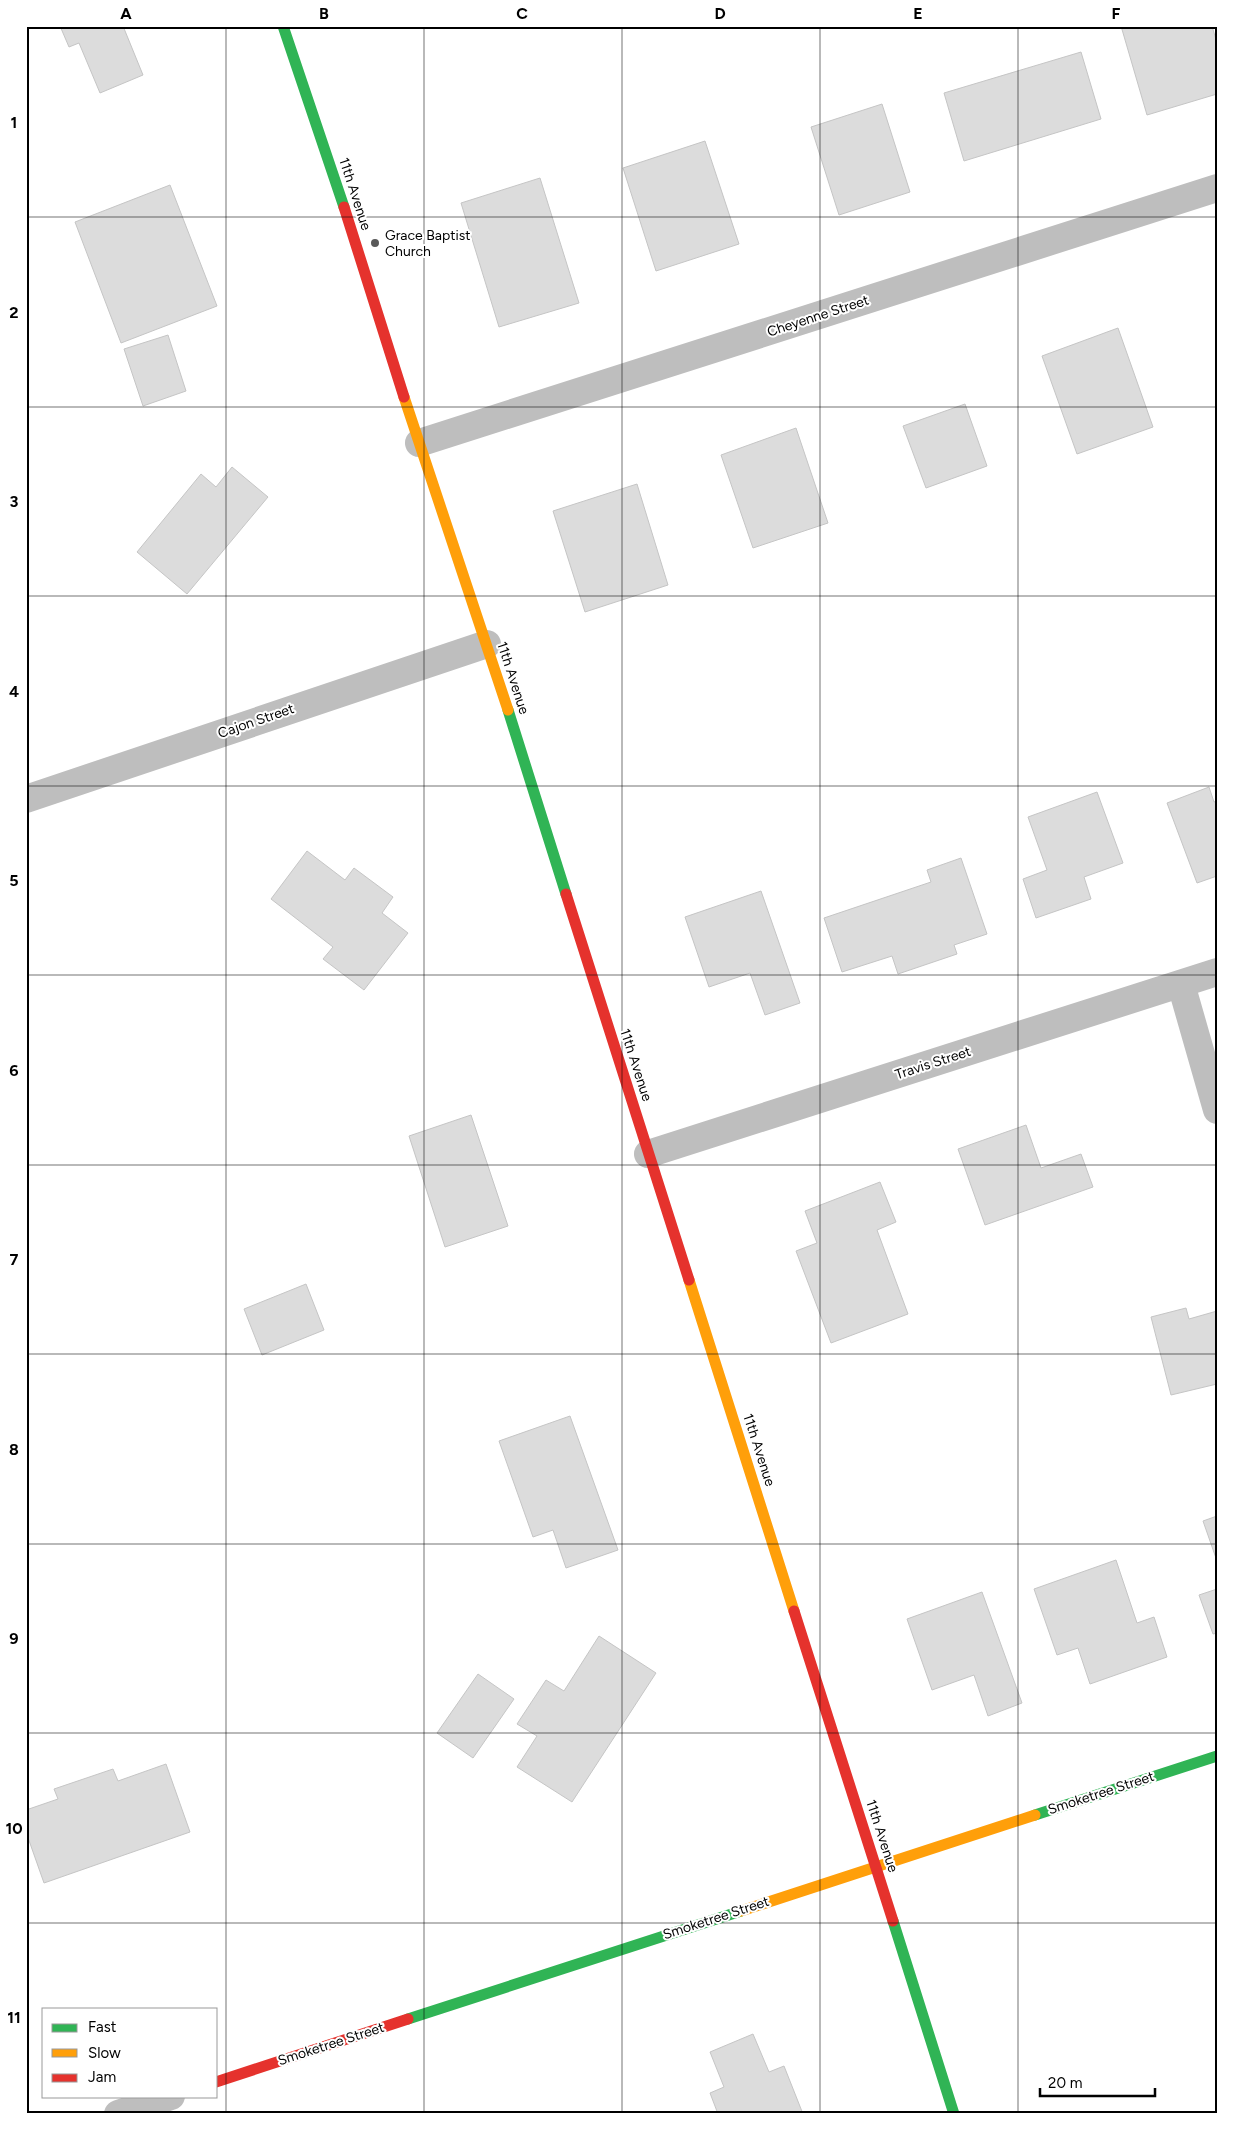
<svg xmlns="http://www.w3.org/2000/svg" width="1243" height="2140" viewBox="0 0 1243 2140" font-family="Figtree,sans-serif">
<rect width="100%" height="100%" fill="#fff"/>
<!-- building -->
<path fill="#dcdcdc" stroke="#c5c5c5" d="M60,26h63l20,49 -43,18 -21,-50 -10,4z
M1121,26h91l5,17v51l-70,21z
M1081,52l20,67 -137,42 -20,-68z
M882,104l28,88 -71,23 -28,-88z
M705,141l34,103 -83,27 -33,-103z
M540,178l39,125 -80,24 -38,-124z
M170,185l47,121 -96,37 -46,-121z
M1118,328l35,99 -76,27 -35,-98z
M168,335l18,56 -43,15 -19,-57z
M965,404l22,62 -61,22 -23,-62z
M796,428l32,95 -75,25 -32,-93z
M232,467l36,30 -81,97 -50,-42 64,-78 15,13z
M637,484l31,101 -83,27 -32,-101z
M1209,787l5,15 3,-1v75l-20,7 -30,-80z
M1097,792l26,71 -39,14 7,22 -55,19 -13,-39 24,-9 -19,-53z
M307,851l38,29 9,-12 39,29 -11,16 26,20 -44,57 -41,-31 10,-12 -62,-48z
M961,858l26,76 -33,11 3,9 -59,20 -6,-18 -50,16 -18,-54 107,-36 -4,-12z
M761,891l39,112 -35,12 -15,-42 -41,14 -24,-70z
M471,1115l37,111 -63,21 -36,-111z
M1026,1125l15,43 40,-14 12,33 -108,38 -27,-76z
M880,1182l16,40 -19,8 31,84 -77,29 -35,-92 21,-8 -12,-32z
M306,1284l18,46 -62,25 -18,-46z
M1186,1308l3,11 28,-8v73l-46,11 -20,-78z
M570,1416l48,134 -52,18 -13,-38 -20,7 -34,-96z
M1217,1516v45l-14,-40z
M1116,1560l21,63 17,-6 13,40 -77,27 -12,-36 -21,7 -23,-66z
M1217,1589v44l-4,1 -14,-39z
M982,1592l40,111 -34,13 -14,-41 -42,15 -25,-71z
M599,1636l57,37 -84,129 -55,-35 20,-31 -20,-12 29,-44 18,11z
M478,1674l36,25 -41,59 -36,-25z
M166,1764l24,68 -146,51 -18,-51v-22l32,-11 -4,-10 59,-20 5,12z
M753,2034l16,38 15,-6 19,48h-85l-8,-21 14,-6 -14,-35z"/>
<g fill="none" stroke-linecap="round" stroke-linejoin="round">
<!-- street -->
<path stroke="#bebebe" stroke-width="28" d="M419,443l798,-255
M26,799l461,-155
M1181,984l36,126
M648,1154l569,-182
M118,2114l53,-18"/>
<!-- fast -->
<path stroke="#30b455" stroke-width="11" d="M283,26l61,181
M508,710l58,184
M1035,1815l182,-59
M893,1921l61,193
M408,2019l333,-108"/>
<!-- slow -->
<path stroke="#ff9f0a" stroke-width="11" d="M404,397l104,313
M689,1280l105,331
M741,1911l294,-96"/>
<!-- jam -->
<path stroke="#e5322d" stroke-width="11" d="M344,207l60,190
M566,894l123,386
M794,1611l99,310
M216,2082l192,-63"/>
</g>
<!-- grid -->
<path fill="none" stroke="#000" stroke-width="1" stroke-opacity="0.55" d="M226,26v2088M424,26v2088M622,26v2088M820,26v2088M1018,26v2088M26,217h1191M26,407h1191M26,596h1191M26,786h1191M26,975h1191M26,1165h1191M26,1354h1191M26,1544h1191M26,1733h1191M26,1923h1191"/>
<!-- markers -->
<circle fill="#595959" stroke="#fff" stroke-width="2" cx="375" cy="243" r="5"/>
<g text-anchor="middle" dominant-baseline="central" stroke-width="4" stroke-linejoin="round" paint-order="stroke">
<!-- street labels -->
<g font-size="14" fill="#000" stroke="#fff">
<text transform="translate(355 194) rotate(72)">11th Avenue</text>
<text transform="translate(818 316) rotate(-18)">Cheyenne Street</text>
<text transform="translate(513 678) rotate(72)">11th Avenue</text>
<text transform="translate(256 721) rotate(-19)">Cajon Street</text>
<text transform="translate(933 1063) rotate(-18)">Travis Street</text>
<text transform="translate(636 1065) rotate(72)">11th Avenue</text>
<text transform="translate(759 1450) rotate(72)">11th Avenue</text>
<text transform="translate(1101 1793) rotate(-18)">Smoketree Street</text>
<text transform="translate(882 1836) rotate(72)">11th Avenue</text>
<text transform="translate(716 1918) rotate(-18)">Smoketree Street</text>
<text transform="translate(331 2044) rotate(-18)">Smoketree Street</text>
</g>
<!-- poi labels -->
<g font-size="14" fill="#000" stroke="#fff" text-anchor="start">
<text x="385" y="235">Grace Baptist<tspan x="385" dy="16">Church</tspan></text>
</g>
</g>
<!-- border -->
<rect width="1243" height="2140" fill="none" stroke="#ffffff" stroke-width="55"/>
<!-- legend -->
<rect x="42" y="2008" width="175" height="90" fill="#ffffff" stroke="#999999"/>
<rect x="52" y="2024" width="25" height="8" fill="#30b455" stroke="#999999"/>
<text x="88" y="2032" font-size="15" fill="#000000">Fast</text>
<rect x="52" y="2049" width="25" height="8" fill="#ff9f0a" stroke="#999999"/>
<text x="88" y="2058" font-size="15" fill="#000000">Slow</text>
<rect x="52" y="2074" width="25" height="8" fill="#e5322d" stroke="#999999"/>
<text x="88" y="2082" font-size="15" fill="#000000">Jam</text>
<!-- scale -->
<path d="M1040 2088v8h115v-8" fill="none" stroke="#000000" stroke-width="2.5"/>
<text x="1048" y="2088" font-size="15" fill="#000000" stroke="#ffffff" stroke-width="4" paint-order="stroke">20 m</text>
<rect x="28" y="28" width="1188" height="2084" fill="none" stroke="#000" stroke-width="2"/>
<g font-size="16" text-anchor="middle" font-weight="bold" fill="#000">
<text x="126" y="19">A</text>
<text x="324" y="19">B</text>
<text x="522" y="19">C</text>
<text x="720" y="19">D</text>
<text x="918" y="19">E</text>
<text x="1116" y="19">F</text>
<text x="14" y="128">1</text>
<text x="14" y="318">2</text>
<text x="14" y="507">3</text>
<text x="14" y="697">4</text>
<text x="14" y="886">5</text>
<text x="14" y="1076">6</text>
<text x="14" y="1265">7</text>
<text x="14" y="1455">8</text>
<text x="14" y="1644">9</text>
<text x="14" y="1834">10</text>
<text x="14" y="2023">11</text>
</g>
</svg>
